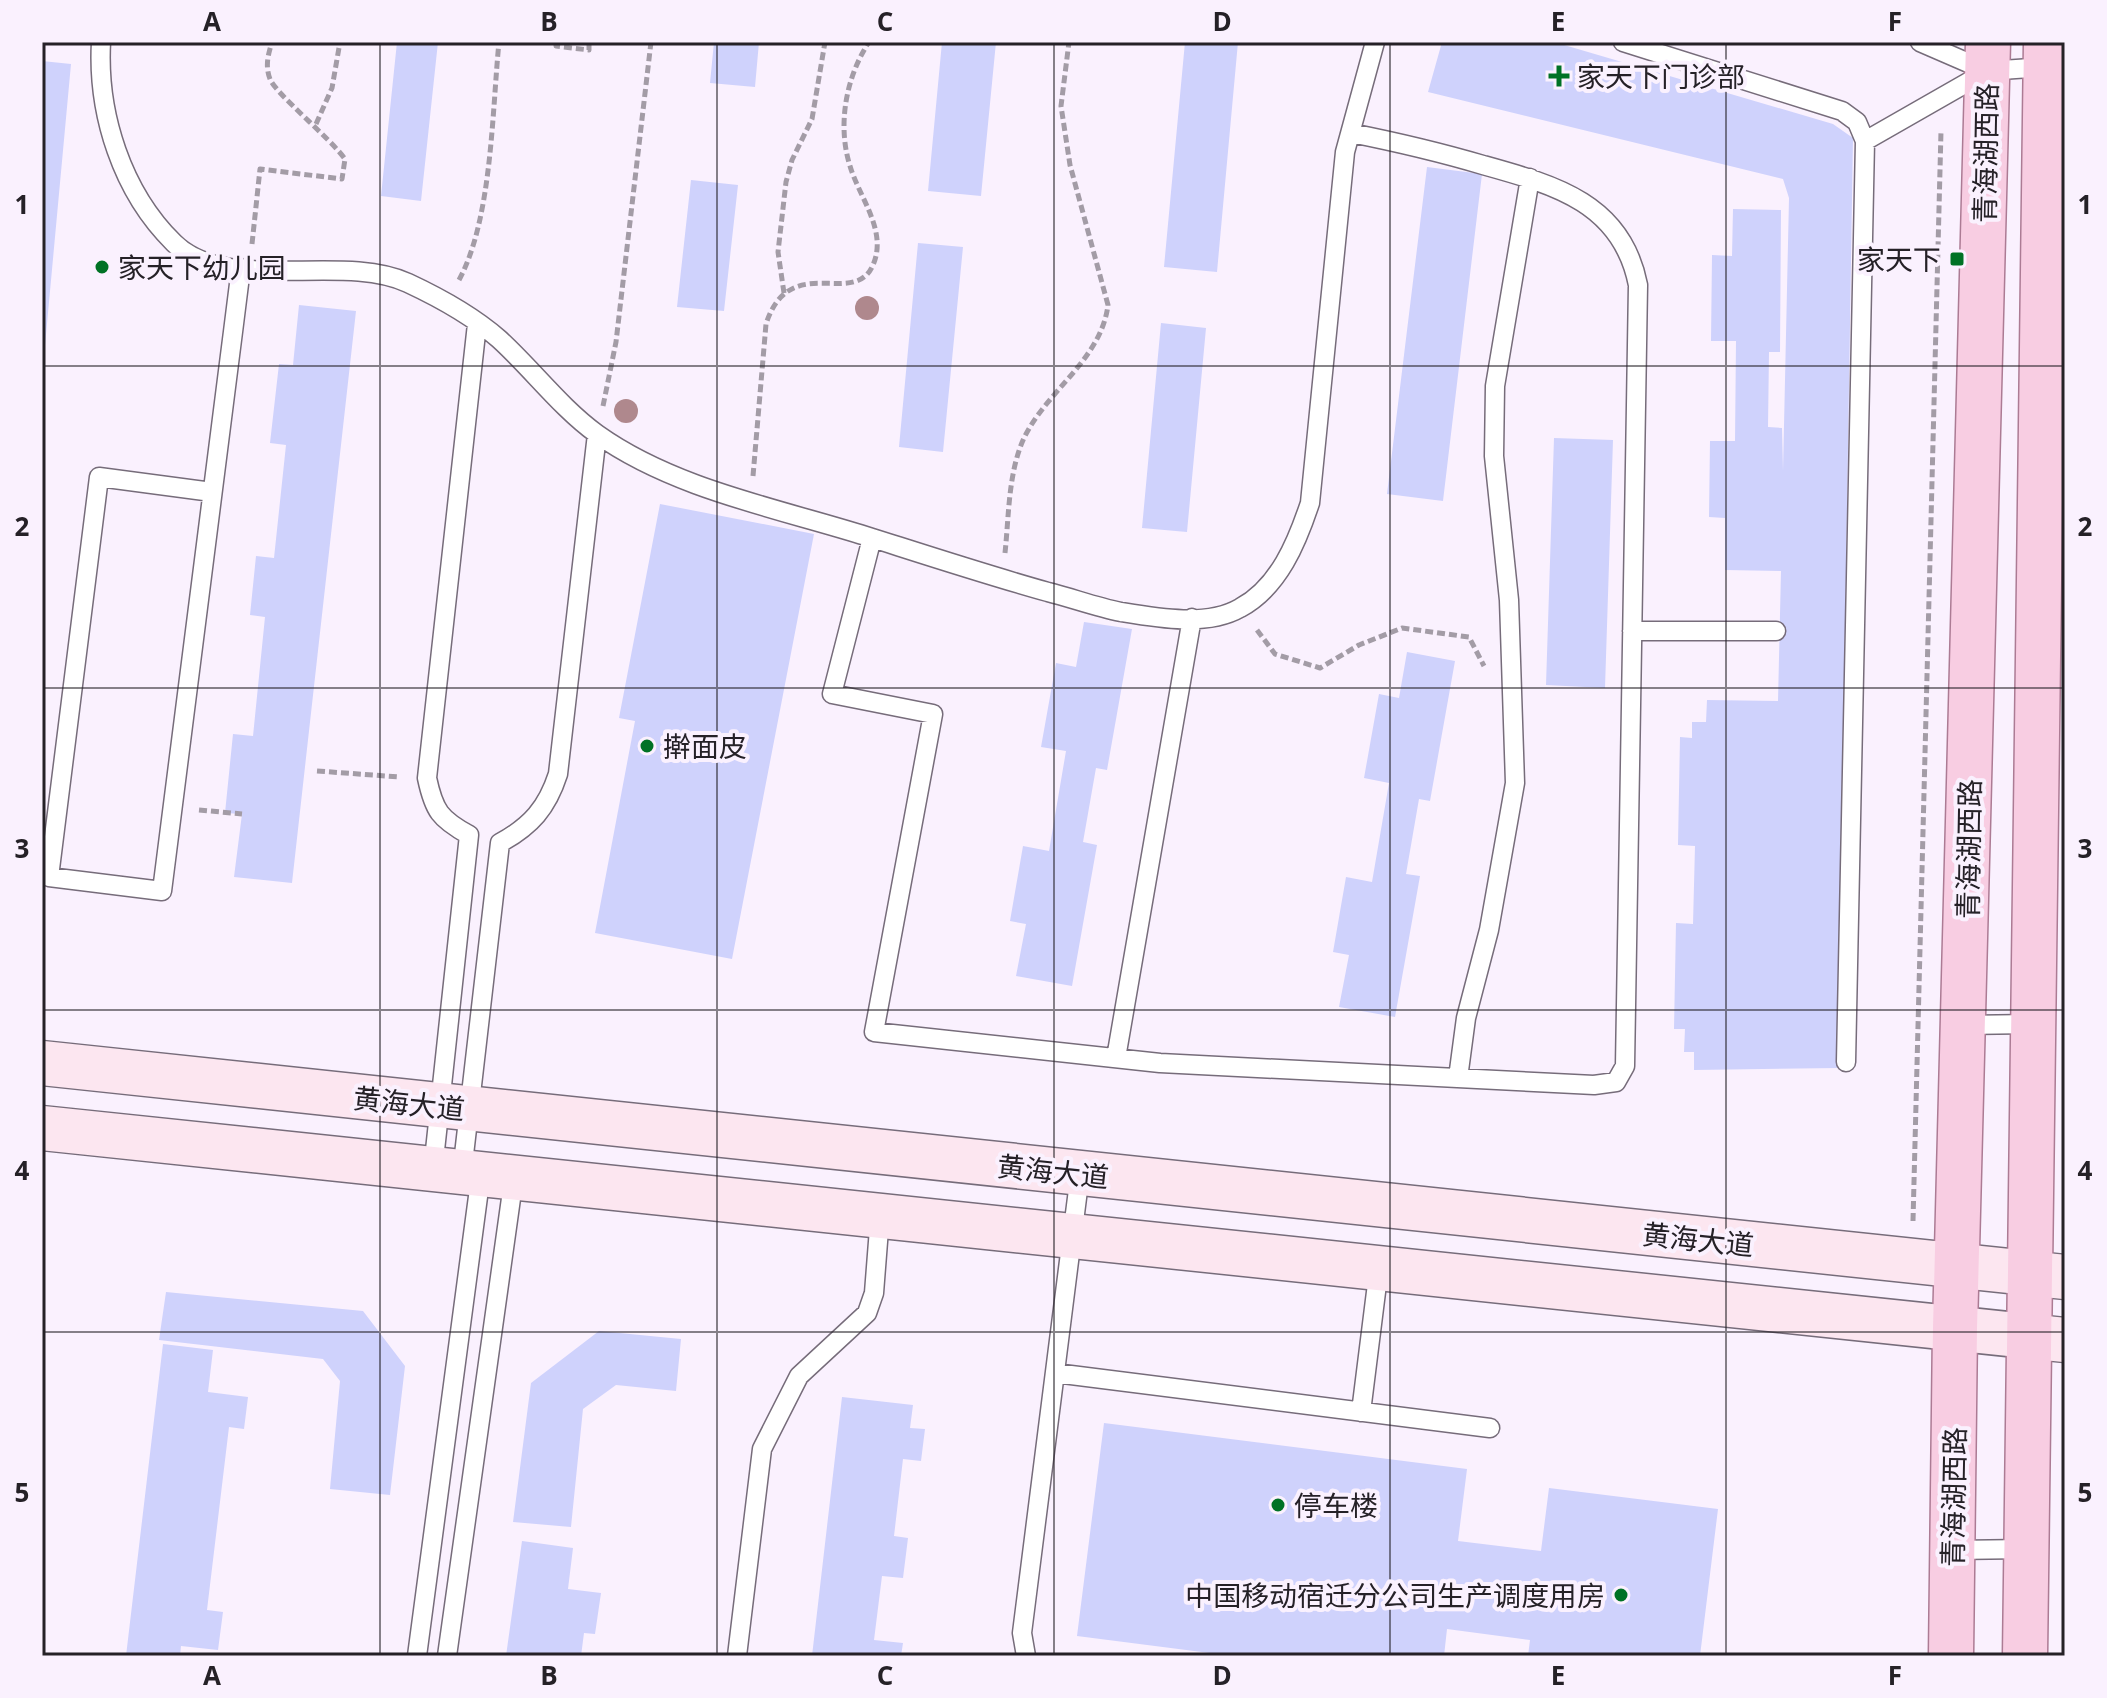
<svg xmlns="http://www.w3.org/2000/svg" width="2107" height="1698" viewBox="0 0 2107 1698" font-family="'Open Sans','Noto Sans SC',sans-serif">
<rect width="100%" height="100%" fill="#faf1fe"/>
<!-- building -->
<path fill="#cfd2fc" d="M397,42h41l-17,159 -40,-5z
M714,42h45l-4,45 -45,-4z
M942,42h54l-15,154 -53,-5z
M1185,42h53l-21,230 -53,-5z
M1442,42h112l279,82 20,14 -15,930 -144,2v-18h-10l1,-23h-11l2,-106 17,1 2,-78 -17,-1 2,-108 12,1v-16h14l1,-22 71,1 3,-130 -56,-1v-52l-16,-1 1,-76h25l1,-100h-25l1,-86 20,1 1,-47 48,1 -1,142h-11l-1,75 14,1 1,43 6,-273 -6,-19 -355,-87z
M42,61l29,3 -27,292h-2z
M1427,167l55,7 -39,327 -56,-7z
M691,180l47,5 -14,126 -47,-4z
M918,243l45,4 -20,205 -44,-5z
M299,305l57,6 -64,572 -58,-6 8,-63 -17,-1 8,-79 20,2 12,-119 -15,-2 6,-59 18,2 12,-113 -16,-2 9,-79 14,1z
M1161,323l45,5 -19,204 -45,-4z
M1554,438l59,2 -8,248 -59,-3z
M660,504l154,30 -82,425 -137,-26 40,-212 -16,-3z
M1084,622l48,7 -25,141 -11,-2 -13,74 14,3 -25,141 -56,-10 10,-52 -16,-3 13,-75 26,5 17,-100 -25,-4 15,-84 20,4z
M1407,652l48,9 -25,140 -11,-2 -13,75 14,2 -25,141 -56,-10 10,-52 -16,-3 13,-75 26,5 17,-99 -25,-5 15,-84 20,4z
M166,1292l197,19 42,55 -15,129 -60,-6 10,-108 -17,-22 -164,-19z
M599,1331l82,8 -5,52 -60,-6 -33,24 -12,118 -58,-5 18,-139z
M163,1344l50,6 -5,42 40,5 -4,32 -15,-2 -22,183 16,2 -5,38 -37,-4 -1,10h-54z
M842,1397l71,8 -3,23 15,1 -4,32 -18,-2 -9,77 14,2 -5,40 -21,-2 -8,64 29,3 -2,13h-89z
M1104,1423l363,46 -9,72 83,10 8,-63 169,21 -18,147h-172l2,-16 -83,-11 -3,27h-211l-156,-20z
M522,1541l51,7 -5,41 33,4 -6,41 -11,-1 -3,23h-75z"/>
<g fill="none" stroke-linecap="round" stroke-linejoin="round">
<!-- lane casing -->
<g stroke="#766c7a" stroke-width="21">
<path id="lane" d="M101,42c-4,72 21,150 73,201 52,52 168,9 234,40 30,14 67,35 91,56 33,30 62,69 98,95 77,55 180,74 269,102 60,19 121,39 182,56 24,6 48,15 73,20 36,6 86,15 119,-4 39,-21 57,-66 70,-105l35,-351 30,-110
M1623,42l219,69 15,11 8,19 -19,921
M1920,42l67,29 59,-4
M1865,141l119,-68
M212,492l-113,-15 -50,400 113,14c26,-207 53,-415 79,-623
M872,538l-40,156 101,20 -59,318 286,31 434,22 22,-3 9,-16 13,-781c-16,-82 -83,-100 -155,-120 -44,-13 -87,-23 -132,-32
M1632,631h144
M1963,1025l69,-1
M1116,1058l76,-440
M1458,1078l8,-60 23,-88 26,-147 -6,-183 -15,-144 1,-70 35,-208
M433,1169l36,-334c-29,-16 -35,-24 -42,-57l50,-454
M462,1172l38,-329c31,-17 47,-35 58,-69l39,-340
M1055,1373l435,55
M1361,1412l18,-144
M1953,1550l73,-1
M417,1656l64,-482
M447,1656l67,-479
M737,1656l25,-207 37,-73 68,-63 7,-20 6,-77
M1026,1656l-4,-23 58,-459"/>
</g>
<!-- secondary casing -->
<g stroke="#766c7a" stroke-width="47">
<path id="secondary" d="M42,1063l2023,214
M42,1128l2023,212"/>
</g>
<!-- primary casing -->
<g stroke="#ac7b94" stroke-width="47">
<path id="primary" d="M1951,1656l4,-328 33,-1286
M2025,1656l21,-1614"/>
</g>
<!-- path -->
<path stroke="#a39ca6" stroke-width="5" stroke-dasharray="8 4" stroke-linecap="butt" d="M556,42v4l33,4v-8
M316,124l16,-36 8,-46
M252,244l8,-75 82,10 3,-20c-15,-21 -70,-66 -75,-80 -5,-13 -2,-24 2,-37
M459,280c33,-61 33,-168 40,-238
M784,293l-6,-41 8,-70 6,-22 20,-41 13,-77
M603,406l13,-64 35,-300
M753,476l13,-152c24,-74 88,-15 107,-59 15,-34 -14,-68 -23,-99 -13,-41 -4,-89 19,-124
M1005,553c4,-37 3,-80 19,-115 23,-48 77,-78 84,-133l-38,-140 -9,-59 8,-64
M1257,630l18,24 45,14 39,-23 43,-17 67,9 15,29
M317,771l83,6
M199,810l43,4
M1913,1221l28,-1090"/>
<!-- lane -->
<use href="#lane" stroke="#fff" stroke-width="18"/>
<!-- secondary -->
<use href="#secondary" stroke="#fce6f0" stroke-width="44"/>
<!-- primary -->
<use href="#primary" stroke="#f8cde2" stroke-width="44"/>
</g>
<!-- trees -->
<g fill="#af888d">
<circle cx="867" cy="308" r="12"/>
<circle cx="626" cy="411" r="12"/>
</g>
<!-- grid -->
<path fill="none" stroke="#252127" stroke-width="2" stroke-opacity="0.55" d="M380,42v1614M717,42v1614M1054,42v1614M1390,42v1614M1726,42v1614M42,366h2023M42,688h2023M42,1010h2023M42,1332h2023"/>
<!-- markers -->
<g fill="#007225" stroke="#faf1fe" stroke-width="3">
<path d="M1555 64h8v8h8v8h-8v8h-8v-8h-8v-8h8z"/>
<rect x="1949" y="251" width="16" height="16" rx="4"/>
<circle cx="102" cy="267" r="8"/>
<circle cx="647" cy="746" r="8"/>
<circle cx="1278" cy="1505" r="8"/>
<circle cx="1621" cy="1595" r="8"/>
</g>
<g text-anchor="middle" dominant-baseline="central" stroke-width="8" stroke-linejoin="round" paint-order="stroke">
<!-- poi labels -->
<g font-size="28" fill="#252127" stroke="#faf1fe" text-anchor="start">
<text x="1577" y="76">家天下门诊部</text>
<text x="1941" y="259" text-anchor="end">家天下</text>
<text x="118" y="267">家天下幼儿园</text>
<text x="663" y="746">擀面皮</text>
<text x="1294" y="1505">停车楼</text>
<text x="1605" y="1595" text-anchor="end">中国移动宿迁分公司生产调度用房</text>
</g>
<!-- street labels -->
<g font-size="28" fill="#252127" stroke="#faf1fe">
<text transform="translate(1985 153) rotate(-89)">青海湖西路</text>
<text transform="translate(1968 849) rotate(-89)">青海湖西路</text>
<text transform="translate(409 1103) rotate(6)">黄海大道</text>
<text transform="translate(1053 1171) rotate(6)">黄海大道</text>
<text transform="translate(1698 1239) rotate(6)">黄海大道</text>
<text transform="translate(1953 1497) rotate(-89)">青海湖西路</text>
</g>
</g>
<!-- border -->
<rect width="2107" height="1698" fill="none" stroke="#faf1fe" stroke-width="88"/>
<rect x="44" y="44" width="2019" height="1610" fill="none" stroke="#252127" stroke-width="3"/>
<g font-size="26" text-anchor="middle" font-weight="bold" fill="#252127">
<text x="212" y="31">A</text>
<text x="549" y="31">B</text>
<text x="885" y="31">C</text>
<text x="1222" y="31">D</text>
<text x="1558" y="31">E</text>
<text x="1895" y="31">F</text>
<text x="22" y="214">1</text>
<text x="2085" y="214">1</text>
<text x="22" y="536">2</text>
<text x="2085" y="536">2</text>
<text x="22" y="858">3</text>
<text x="2085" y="858">3</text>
<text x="22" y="1180">4</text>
<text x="2085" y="1180">4</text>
<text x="22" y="1502">5</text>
<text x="2085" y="1502">5</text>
<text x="212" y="1685">A</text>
<text x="549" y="1685">B</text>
<text x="885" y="1685">C</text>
<text x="1222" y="1685">D</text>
<text x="1558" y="1685">E</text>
<text x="1895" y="1685">F</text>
</g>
</svg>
